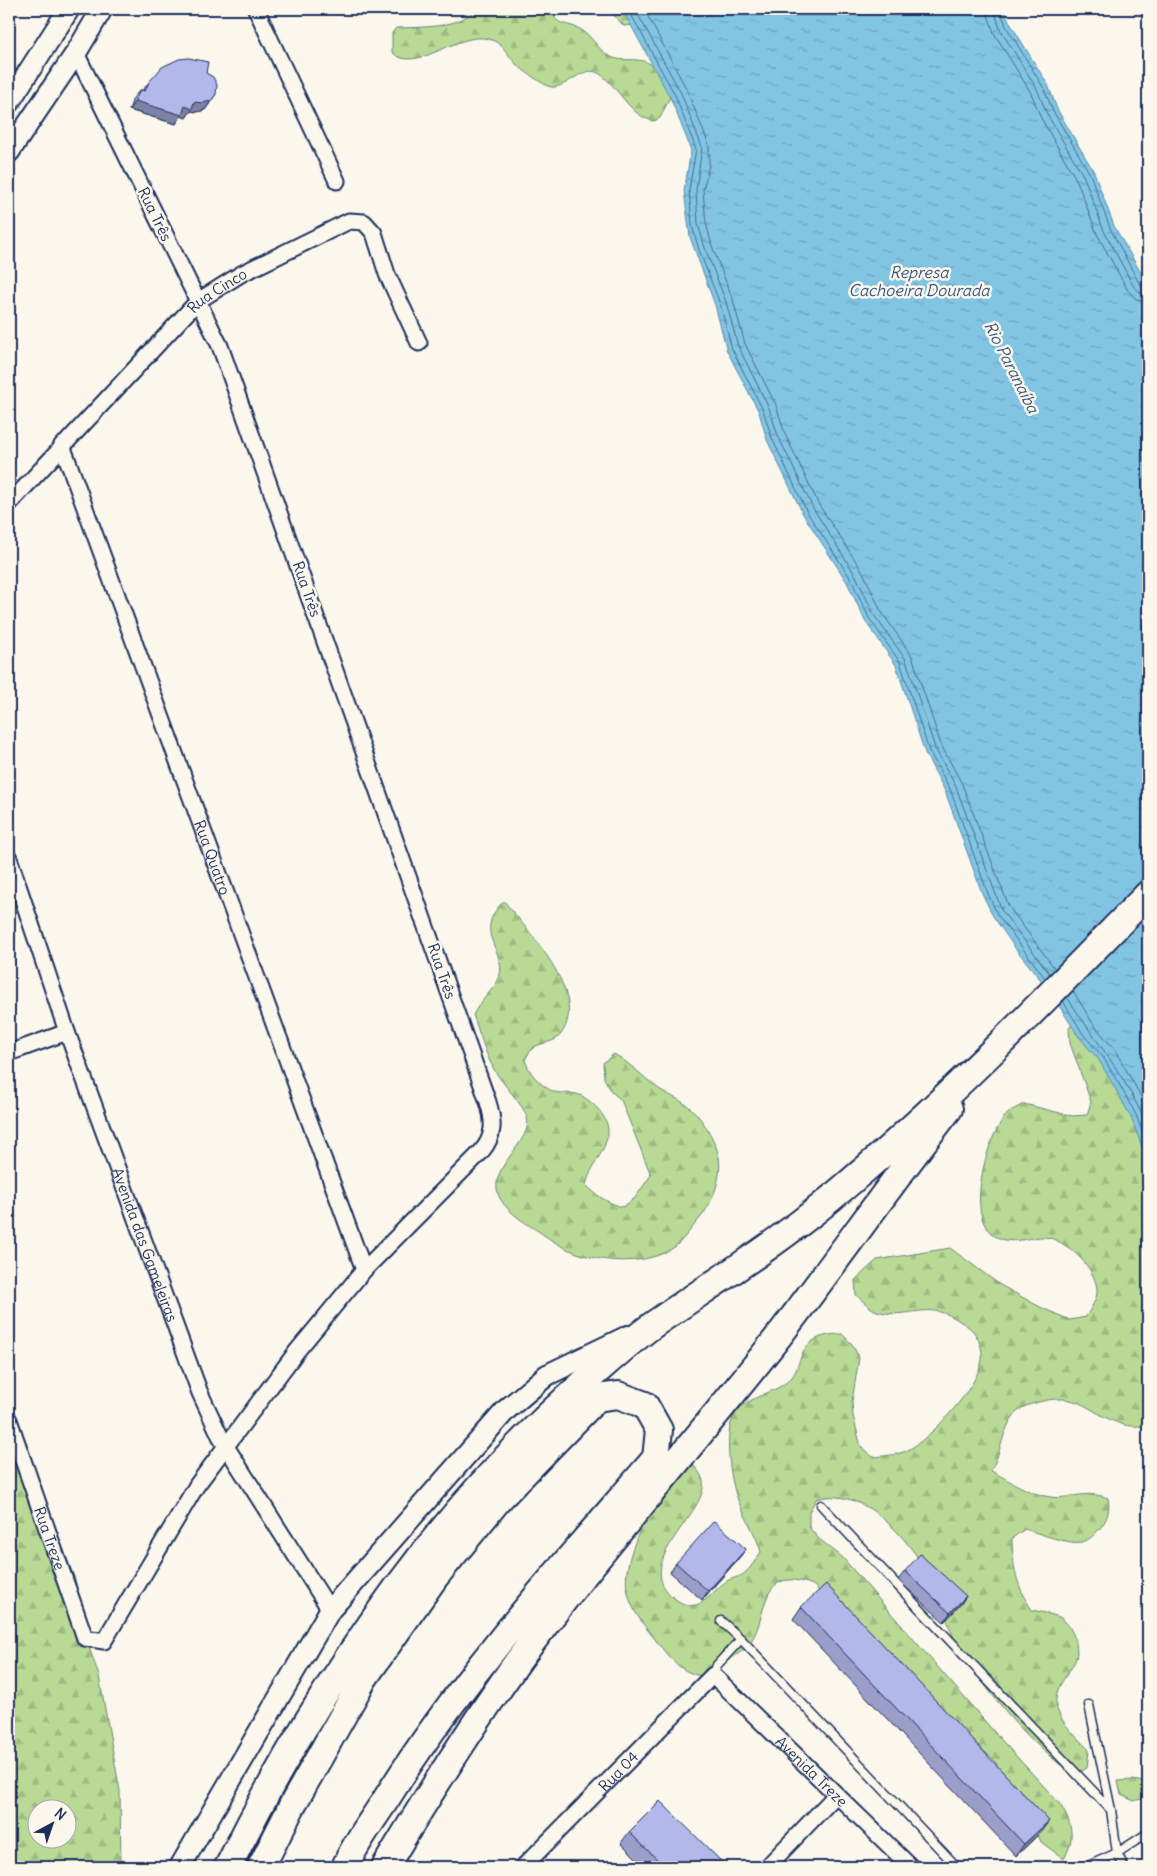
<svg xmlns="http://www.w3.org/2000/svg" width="1157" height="1876" viewBox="0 0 1157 1876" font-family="Delius,sans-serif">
<defs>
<pattern id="forest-firs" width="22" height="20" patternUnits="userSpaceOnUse" patternTransform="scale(1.25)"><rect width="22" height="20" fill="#b9da94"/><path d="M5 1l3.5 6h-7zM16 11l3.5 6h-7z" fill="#9ebb82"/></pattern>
<pattern id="water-ripples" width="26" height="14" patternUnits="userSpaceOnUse" patternTransform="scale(1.25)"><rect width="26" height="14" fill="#82c5e3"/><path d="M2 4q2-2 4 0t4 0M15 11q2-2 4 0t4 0" fill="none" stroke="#6aa0bb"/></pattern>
</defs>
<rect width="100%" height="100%" fill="#fbf7ec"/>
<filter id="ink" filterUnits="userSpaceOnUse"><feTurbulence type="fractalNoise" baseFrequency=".02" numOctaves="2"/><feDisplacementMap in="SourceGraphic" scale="10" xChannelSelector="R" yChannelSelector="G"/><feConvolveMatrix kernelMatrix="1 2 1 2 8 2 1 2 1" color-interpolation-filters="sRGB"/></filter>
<g filter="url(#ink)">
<!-- forest -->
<path fill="url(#forest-firs)" stroke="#6a8479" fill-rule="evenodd" d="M475,9h75c7,18 15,13 30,20 12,6 18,22 31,28 8,4 17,2 26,3 21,1 27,21 33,37l-10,21 -6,3c-24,-4 -35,-34 -54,-47 -17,-11 -32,15 -49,13 -6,-1 -30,-18 -35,-23 -9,-10 -13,-21 -27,-25 -31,-9 -74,37 -97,13v-19l4,-5c25,-1 62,1 79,-19z
M608,9h33l-8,16 -9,1z
M504,901c23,29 86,94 57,133 -6,9 -18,8 -27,13 -4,3 -7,9 -9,13 4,13 14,24 27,31 8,4 21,0 30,5 12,7 27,22 26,36 -1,18 -18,34 -22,53 12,12 22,18 37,22l12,-9 16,-23 -30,-75 -10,-9 -7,-13 -1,-15 11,-9c17,10 29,23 45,35 9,6 20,10 29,17 13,10 26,32 30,47 6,20 -5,49 -17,64 -8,9 -16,21 -25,29 -30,22 -82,17 -113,1 -7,-4 -15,-9 -22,-14 -14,-9 -36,-22 -42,-37 -13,-29 35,-54 28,-79 -3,-11 -25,-34 -32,-46 -10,-17 -15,-38 -22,-56 7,-14 20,-25 25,-35 13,-28 -29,-45 6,-79z
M1076,1017l72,110v299c-8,0 -19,1 -27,-2 -37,-13 -41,-34 -86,-21 -7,2 -16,5 -20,11 -13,16 -14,39 -24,57 18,9 38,23 59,26 21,3 34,-8 58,1 2,11 0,20 -7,29 -5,6 -11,13 -19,15 -13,3 -44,-9 -57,-13l-13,9c0,27 5,50 20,72 9,2 19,4 27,7 13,6 22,32 16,44 -6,13 -18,23 -19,38 -2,19 21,38 33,51l-2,18 -12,7c-43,-27 -93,-88 -118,-132 -8,-13 -11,-28 -16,-43 -18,-44 -70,-117 -125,-101l-7,13v15l9,11 24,19 154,177 63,69c13,20 17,34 5,56l-23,-17 -16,-37 -33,-47 -90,-75 -24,-32 -65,-66c-57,-22 -43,33 -64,59 -12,14 -33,23 -49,32 -22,-5 -32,-20 -46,-38 -12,-15 -24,-30 -27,-50 -5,-26 19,-74 34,-96 8,-11 20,-20 29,-30 7,7 15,15 13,26 -4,31 -71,77 -29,110 26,20 34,-5 53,-17 4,-3 10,-3 15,-6 8,-5 13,-15 19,-23 -5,-19 -16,-34 -23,-52 -8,-19 -15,-69 -3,-86 12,-19 43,-20 57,-37 6,-8 7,-17 11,-25 8,-15 24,-18 39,-18l10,10 7,14 -7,43 1,15 8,31 12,10c11,-1 23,-2 33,-6 24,-11 73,-65 76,-92 1,-10 -3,-20 -9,-28 -4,-4 -8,-7 -12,-9 -33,-24 -53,-1 -84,-11 -8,-3 -15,-11 -21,-16l-1,-15 22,-20 73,-12 50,37 42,23 28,12 16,-3c4,-8 12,-18 11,-28 -2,-21 -27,-45 -47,-51 -18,-5 -40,12 -59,-5 -24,-21 -5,-88 10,-111 5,-9 14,-14 23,-18l48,12 15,-1 4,-13 -21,-59 -1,-14z
M9,1412l66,167 15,71 9,26 21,115 1,76h-112zM38,1808h30v30h-30z
M1133,1780l15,3v14l-14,4 -13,-6 -3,-14z"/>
<!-- water -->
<path fill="url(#water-ripples)" stroke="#5989ae" d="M622,9h382l6,14 38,62 9,24 37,63 20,54 34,59v878l-17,-46 -32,-57 -20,-23 -30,-47 -34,-42 -22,-32 -11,-23 -37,-102 -20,-38 -29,-88 -31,-44 -18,-39 -44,-68 -36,-74 -8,-28 -32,-61 -12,-46 -25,-68 -6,-46 7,-40 -4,-12 -17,-42z"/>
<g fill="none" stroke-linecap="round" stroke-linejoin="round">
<!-- shore -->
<path stroke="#446b93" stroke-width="1" d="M628,9l47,86 21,54 -7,41 3,35 7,25 21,54 12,45 31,61 9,28 35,74 44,67 18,39 31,44 29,89 21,38 37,102 10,23 48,64
M635,9l46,84 21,54 -6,43 2,34 7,24 21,54 12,44 31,62 9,28 35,72 43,68 18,39 32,45 29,88 21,39 46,124 48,63
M644,9l43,81 22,55v20l-6,25 3,33 6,23 21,54 12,44 31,61 9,29 34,71 44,67 18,39 31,45 29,89 21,39 47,123 46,62
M986,9l8,24 37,60 10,25 36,63 20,53 30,55 9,10 12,3
M994,9l6,20 37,60 10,25 37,63 20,54 30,56 7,6 7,2
M1000,9l6,17 37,61 10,24 37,63 20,54 29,55 9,5
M1073,991l21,34 21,25 33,59
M1067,997c28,44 62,82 81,132
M1063,1001l20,33 20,23 20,34 13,24 12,32"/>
<!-- lane casing -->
<g stroke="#1b2f5e" stroke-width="11">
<path id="lane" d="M821,1505l290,305
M721,1621l20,18 216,228
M713,1675l4,-10 24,-26
M1089,1705l22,105 6,43 7,14
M1086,1867l31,-14 31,-20"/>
</g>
<!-- street casing -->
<g stroke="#1b2f5e" stroke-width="19">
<g id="street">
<path d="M256,9l81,172"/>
<path id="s1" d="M62,445l302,825"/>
<path id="s2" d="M9,504l189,-203 43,-27 108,-53 15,1 10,11 13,41 32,69"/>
<path id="s3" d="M9,858l58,174 133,361 22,47 108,170"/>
<path d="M9,1053l58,-21"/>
<path id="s4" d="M9,1420l76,218 19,3 93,-156 100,-134 67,-81 117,-118c14,-16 13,-31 7,-50l-268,-756 -144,-293"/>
<path id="s5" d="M523,1867l190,-192 198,192"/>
<path d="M767,1867l69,-72"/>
</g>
</g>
<!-- secondary casing -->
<g stroke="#1b2f5e" stroke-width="24">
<path id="secondary" d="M9,102l60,-93
M9,152l67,-99 26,-44
M180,1867l150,-257 176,-200 41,-35 81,-39"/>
</g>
<!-- highway casing -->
<g stroke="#1b2f5e" stroke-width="30">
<path id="highway" d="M228,1867c90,-182 208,-355 361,-489 22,-19 45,-40 68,-56 58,-40 118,-77 172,-122 114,-95 216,-200 319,-306
M261,1867l32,-63 71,-126 71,-101 64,-78 98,-101 21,-3 27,10 14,25 -3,28c-93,108 -190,214 -266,335 -15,24 -34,48 -45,74
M385,1867c40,-67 81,-132 126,-196 83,-116 179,-221 267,-334 58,-75 112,-153 171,-228"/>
</g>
<!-- lane -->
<use href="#lane" stroke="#fbf7ec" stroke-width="8"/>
<!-- street -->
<use href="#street" stroke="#fbf7ec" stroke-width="15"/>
<!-- secondary -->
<use href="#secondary" stroke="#fbf7ec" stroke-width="20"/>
<!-- highway -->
<use href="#highway" stroke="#fbf7ec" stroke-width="26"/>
</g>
<!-- wall -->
<path fill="#9a9ec9" stroke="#1b2f5e" d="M206,73l4,30 -5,7 -8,2 -6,-1 -5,7 -5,-2 -5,8 -47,-14 4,-12 7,-8h3l6,-8z
M746,1549l-7,9 -37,42 -32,-28 6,-9z
M905,1571l61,25 -6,9 -16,17 -46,-42z
M801,1607l239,226 -24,23 -223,-237z
M629,1832l98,35h-82l-24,-24z"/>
<!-- shaded-wall -->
<path fill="#7d81a4" stroke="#1b2f5e" d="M216,94l-11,16 -8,2 -6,-1 -5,7 -5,-2 -5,8 -47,-14 6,-9 50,5 9,-4z
M746,1549l-7,9 -37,42 6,-9z
M966,1596l-6,9 -16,17 6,-9z
M1049,1821l-9,12 -24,23 8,-12z"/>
<!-- building -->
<path fill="#b3b8ea" stroke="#1b2f5e" d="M189,58l19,4 -2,11 7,4 4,8 -1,9 -5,7 -8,2 -9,-1 -2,7 -7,-3 -3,9 -47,-14 5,-11 5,1 4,-9 13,-15 17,-8z
M714,1521l32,28 -38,42 -32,-28z
M920,1554l46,42 -16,17 -45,-42z
M826,1584l223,237 -25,23 -223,-237z
M660,1801l67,66h-62l-36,-35z"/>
</g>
<g text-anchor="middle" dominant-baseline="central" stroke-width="5" stroke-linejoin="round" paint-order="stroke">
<!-- street labels -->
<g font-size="15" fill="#1b2f5e" stroke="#fbf7ec">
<text transform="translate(155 214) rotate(64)">Rua Três</text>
<text stroke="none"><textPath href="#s2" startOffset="299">Rua Cinco</textPath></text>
<text transform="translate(307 589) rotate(71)">Rua Três</text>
<text stroke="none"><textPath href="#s1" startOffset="439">Rua Quatro</textPath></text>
<text transform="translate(442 971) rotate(71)">Rua Três</text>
<text stroke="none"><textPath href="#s3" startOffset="410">Avenida das Gameleiras</textPath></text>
<text stroke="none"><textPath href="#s4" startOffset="125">Rua Treze</textPath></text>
<text stroke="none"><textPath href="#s5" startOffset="135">Rua 04</textPath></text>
<text stroke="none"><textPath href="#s5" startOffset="408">Avenida Treze</textPath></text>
</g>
<!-- water labels -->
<g font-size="16" font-style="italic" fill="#35547f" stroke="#fbf7ec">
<text x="919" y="272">Represa<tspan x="919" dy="18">Cachoeira Dourada</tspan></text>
<text transform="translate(1012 367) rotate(63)">Rio Paranaíba</text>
</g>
</g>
<!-- margin -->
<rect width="1157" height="1876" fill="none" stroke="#fbf7ec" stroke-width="30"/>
<rect x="15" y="15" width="1127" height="1846" fill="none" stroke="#1b2f5e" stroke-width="2" filter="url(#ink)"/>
<!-- north arrow -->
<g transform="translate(52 1824) rotate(40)"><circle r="24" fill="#fbf7ec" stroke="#a1a7b3"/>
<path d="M0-4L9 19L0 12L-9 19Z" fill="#1b2f5e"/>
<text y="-8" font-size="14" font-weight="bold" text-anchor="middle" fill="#1b2f5e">N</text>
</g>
</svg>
